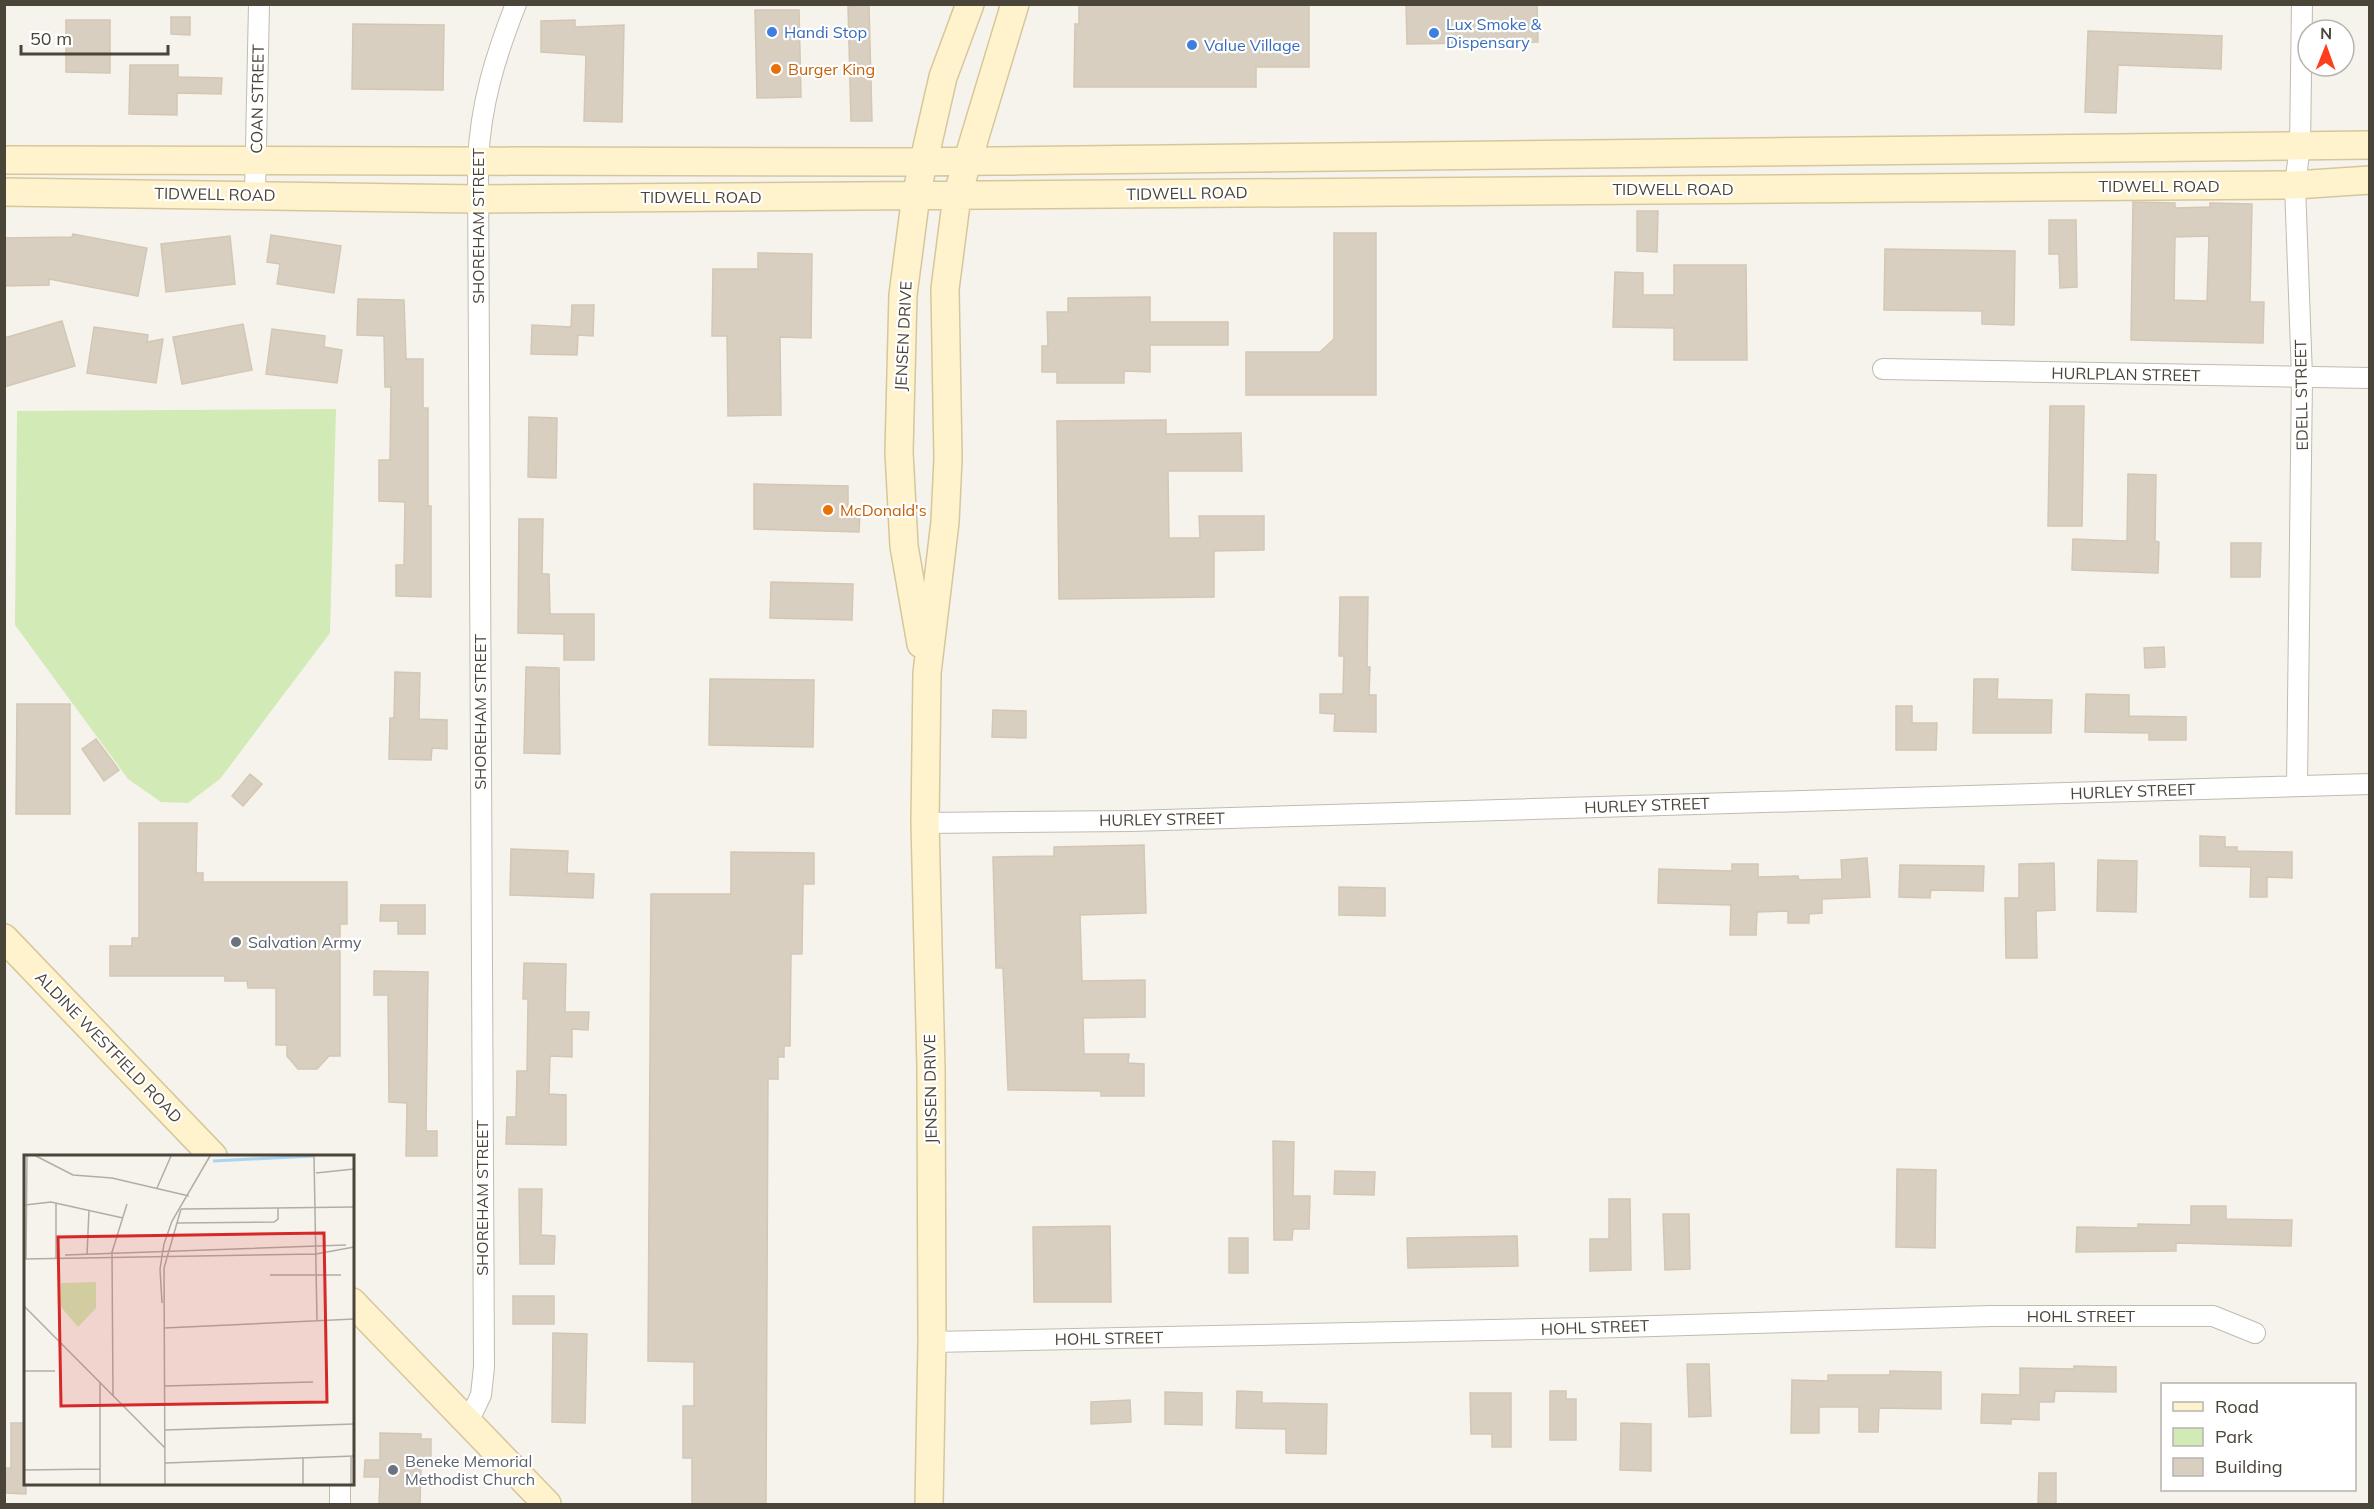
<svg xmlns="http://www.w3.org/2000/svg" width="2374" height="1509" viewBox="0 0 2374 1509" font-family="Mulish,sans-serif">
<rect width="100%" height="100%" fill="#f6f3ec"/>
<!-- green -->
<path fill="#d2eab5" d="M336,409l-6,224 -110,146 -32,24 -27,-1 -33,-23 -113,-154 2,-214z"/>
<!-- building -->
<path fill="#d8cfc1" stroke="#d3c7b4" stroke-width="1.5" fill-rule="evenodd" d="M1079,4h230v63h-53v20h-182l1,-63h4z
M1406,4h131l1,38 -131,2z
M869,5l3,116h-21l-3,-115z
M755,10h44l2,87 -44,1z
M171,17h19v18l-19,-1z
M66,20h44v53l-44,-1z
M575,20v7l49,-2 -2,97 -38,-1 2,-66 -45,-3v-31z
M353,24l91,1 -1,65 -91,-1z
M2088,31l134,5 -1,33 -103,-4 -2,48 -31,-1z
M130,65h48v12l44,1 -1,16 -44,-1v22l-48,-1z
M2133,202l42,1v5l35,-1v-4l42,1 -2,98h14l-1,41 -132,-3zM2209,236l-2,65 -33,-1 1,-63z
M1637,211h21l-1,41 -20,-1z
M2049,220h27l1,67 -17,1 -1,-34h-10z
M1334,233h42v162h-130v-43h74l14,-13z
M73,234l74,14 -9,48 -89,-17v6l-45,1v-48l68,-1z
M271,235l70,11 -7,47 -57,-9 3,-20 -13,-2z
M230,236l5,48 -69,8 -5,-48z
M1885,249l130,2 -1,74 -32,-1v-13l-98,-1z
M758,253l54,1 -1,84 -31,-1 1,78 -53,1 -1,-80h-15l1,-67h45z
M1674,265h72l1,95h-73v-32l-61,-1 2,-55 28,1v22h31z
M1150,297v25h78v23h-78v27l-26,-1v12h-67v-11h-15v-26h6l-1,-34h21v-14z
M358,299l46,1 2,59h17v49h5v98h3v91l-35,-1v-31h8l1,-63 -26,-1v-41h11l1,-73h-6l-1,-51 -27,-1z
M572,305h22l-1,31 -15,-1 -1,20 -46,-1 1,-29 39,2z
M62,321l13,45 -71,21v-49z
M243,324l9,46 -70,14 -9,-47z
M94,327l54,8 -1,7 16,-3 -7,44 -69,-10z
M272,329l53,7 -1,11 18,3 -5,33 -71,-9z
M2050,406h34l-2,120h-34z
M529,417l28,1 -1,60 -28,-1z
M1166,420v14l75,-1 1,38h-74l1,67h31l-1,-22h65v34l-50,1v46l-155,2 -2,-178z
M2128,474l28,1 -1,66 4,1 -1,31 -86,-3 1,-31 54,2z
M754,484l94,2v26h12l-1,20 -105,-3z
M519,519h24l-1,55h7l1,40h44v46h-30v-26l-46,-1z
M2231,543h30l-1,34h-29z
M771,582l82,2 -1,36 -82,-2z
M1340,597h28l-1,70h3l-1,28h7v37l-42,-1 1,-17 -15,-1v-19h23l1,-38h-5z
M2164,647l1,20 -20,1 -1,-20z
M526,667l33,1 1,86 -36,-1z
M395,672l25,1 -1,46 28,1v29l-15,-1 -1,12 -42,-1 1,-41h4z
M710,679l104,1 -1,67 -104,-2z
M1974,679h24l-1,20 55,1 -1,33h-78z
M2086,694l43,1v21l57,1v23h-37v-7l-64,-1z
M17,704h53v110h-54z
M1896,706h16v17h25l-1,27h-40z
M993,710l33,1v27l-34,-1z
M96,739l23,31 -15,11 -22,-32z
M250,774l12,10 -19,22 -11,-10z
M139,823h58l-1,50h7v9h144v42h-7v132h-11l-12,13h-19l-11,-13v-11h-11v-57h-28l-1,-7h-22v-5h-115v-30h22v-8h7z
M2200,836l25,1v10h12v4l55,1v26l-25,-1v20h-17l1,-30 -51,-1z
M1144,845l2,68 -66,2 2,66 63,-1v37l-62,1 1,36h45l-1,9 16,1v32h-43v-5l-93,-1 -5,-122h-7l-3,-111 61,-1v-9z
M511,849l57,2 -1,22 27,1 -1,24 -83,-3z
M731,852l83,1v31h-11l-1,70h-11l-1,92h-6v11h-6v22h-10l-2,425h-74v-46h-9v-52h11v-44l-46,-1 3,-467h80z
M1867,858l3,39 -48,2v14l-13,1v9h-21v-12l-31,1 -1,23h-26l1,-30 -73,-2 1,-34 73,2v-7h26v13l40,-1 1,4 43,-1 -1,-19z
M2098,860l39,1 -1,51 -39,-1z
M2054,863l1,47 -19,1 1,47h-31l-1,-60h14v-34z
M1900,865l84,1 -1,25 -52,-1 -1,8 -31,-1z
M1339,887l46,1v28l-46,-1z
M381,905h44v29h-27v-13h-18z
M524,963l42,1 -1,48h24l-1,18 -16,-1v28l-22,-1 -1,38 17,1v50l-60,-1 1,-27h9l1,-46h10l1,-72h-5z
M374,971l54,1 -2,159h11v25h-31l1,-53 -18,-1 -1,-107h-14z
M1273,1141l21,1 -1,54h17l-1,33h-16l-1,11h-18z
M1897,1169l39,1 -1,78 -39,-1z
M1335,1171l40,1 -1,23 -40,-1z
M519,1189h23l-1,46 14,1 -1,28h-34z
M1609,1199h21l1,71 -41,1v-32h19z
M2191,1206h35v13l66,1 -1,26 -115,-3v8l-100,1 1,-25 61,1v-4l53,1z
M1663,1214h26l1,55 -25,1z
M1110,1226l1,76h-77l-1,-75z
M1517,1236l1,30 -110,2 -1,-30z
M1229,1238h19v35h-19z
M513,1296h41v28h-41z
M553,1333l34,1 -2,89 -33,-1z
M1687,1364h22l2,52 -22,1z
M2074,1366l42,1v25l-61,-1 -1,11h-15v18l-28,-1v5l-30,-1 1,-29 38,1v-27l54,1z
M1890,1371l51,1v37l-62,-1 -1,24h-19v-25h-40v26h-28l1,-53 36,1v-6h62z
M1237,1391l25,1v11l65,1 -1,50 -40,-1v-24l-50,-1z
M1550,1391h16v8h10v41h-26z
M1165,1392l37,1v32l-37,-1z
M1470,1393h41v54h-19v-13h-21z
M1130,1400l1,22 -40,2v-22z
M11,1423h15v71l-22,-1v-25h7z
M1621,1423l30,1v47l-31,-1z
M380,1433l41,1v5h10v25h-10l-1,40h-41l1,-27h-16l1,-17h15z
M2039,1473h17v30h-18z"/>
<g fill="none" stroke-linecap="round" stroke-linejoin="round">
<!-- minor casing -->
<g stroke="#c2bbae" stroke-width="22">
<path id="minor" d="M255,194l4,-190
M1883,369l487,9
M2297,786l5,-409 -7,-192 5,-39 2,-142
M925,823l206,-2 1239,-37
M932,1342l655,-14 404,-12h222l42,17
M468,1422l13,-27 3,-28 -6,-1204c2,-57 17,-106 38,-159
M340,1504v-20"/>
</g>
<!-- secondary casing -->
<g stroke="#d6c79b" stroke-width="30">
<path id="secondary" d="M4,160l899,2 1467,-17
M4,192l472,7 1819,-14 75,-5
M921,644l-17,-98 -5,-94 4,-157 13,-100 27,-118 27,-73
M4,938l209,218
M352,1302l195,202
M929,1504l3,-162 -1,-273 -6,-246 2,-150 18,-151 3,-63 -3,-170 12,-93 58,-192"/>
</g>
<!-- minor -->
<use href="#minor" stroke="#fff" stroke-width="20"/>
<!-- secondary -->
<use href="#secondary" stroke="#fff3cd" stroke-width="27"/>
</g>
<!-- markers -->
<g fill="#3f7fe0" stroke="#fff" stroke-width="2">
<circle cx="772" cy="32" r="6"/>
<circle cx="1434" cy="33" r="6"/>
<circle cx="1192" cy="45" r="6"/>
</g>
<g fill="#e8710a" stroke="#fff" stroke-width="2">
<circle cx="776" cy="69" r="6"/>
<circle cx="828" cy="510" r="6"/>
</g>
<g fill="#6b7280" stroke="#fff" stroke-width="2">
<circle cx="236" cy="942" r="6"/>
<circle cx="393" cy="1470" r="6"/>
</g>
<g text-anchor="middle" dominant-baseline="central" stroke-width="4.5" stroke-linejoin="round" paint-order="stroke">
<!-- shop labels -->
<g font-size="16" fill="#366cbe" stroke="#fff" text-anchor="start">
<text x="1446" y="24">Lux Smoke &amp;<tspan x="1446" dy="18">Dispensary</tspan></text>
<text x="784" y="32">Handi Stop</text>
<text x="1204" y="45">Value Village</text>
</g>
<!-- food labels -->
<g font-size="16" fill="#c56008" stroke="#fff" text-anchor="start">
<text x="788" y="69">Burger King</text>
<text x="840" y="510">McDonald's</text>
</g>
<!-- street labels -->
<g font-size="16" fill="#4b4439" stroke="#fff">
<text transform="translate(257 99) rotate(-89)">COAN STREET</text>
<text x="2159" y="186">TIDWELL ROAD</text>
<text x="1673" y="189">TIDWELL ROAD</text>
<text transform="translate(1187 193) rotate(-1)">TIDWELL ROAD</text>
<text transform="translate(215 194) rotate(1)">TIDWELL ROAD</text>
<text x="701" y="197">TIDWELL ROAD</text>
<text transform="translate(478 226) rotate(-90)">SHOREHAM STREET</text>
<text transform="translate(903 336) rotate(-87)">JENSEN DRIVE</text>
<text transform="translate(2126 374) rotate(1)">HURLPLAN STREET</text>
<text transform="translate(2301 395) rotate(-91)">EDELL STREET</text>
<text transform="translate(480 712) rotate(-90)">SHOREHAM STREET</text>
<text transform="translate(2133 791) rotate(-2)">HURLEY STREET</text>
<text transform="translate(1647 805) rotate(-2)">HURLEY STREET</text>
<text transform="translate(1162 819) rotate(-1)">HURLEY STREET</text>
<text transform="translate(109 1047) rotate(46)">ALDINE WESTFIELD ROAD</text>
<text transform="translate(930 1089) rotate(-91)">JENSEN DRIVE</text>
<text transform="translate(482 1198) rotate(-90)">SHOREHAM STREET</text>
<text x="2081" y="1316">HOHL STREET</text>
<text transform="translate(1595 1327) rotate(-2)">HOHL STREET</text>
<text transform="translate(1109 1338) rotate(-1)">HOHL STREET</text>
</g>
<!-- worship labels -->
<g font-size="16" fill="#5b616d" stroke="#fff" text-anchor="start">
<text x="248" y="942">Salvation Army</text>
<text x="405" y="1461">Beneke Memorial<tspan x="405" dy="18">Methodist Church</tspan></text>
</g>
</g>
<!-- overview -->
<g transform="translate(24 1155)">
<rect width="330" height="330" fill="#f6f3ec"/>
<path d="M72,127v26l-18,19 -17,-20v-24z" fill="#d2eab5"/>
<path fill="none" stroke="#a9d4f2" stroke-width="3" d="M189,6l100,-5"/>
<path fill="none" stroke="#b2ada4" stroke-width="1.5" d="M12,1l37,19 39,3 77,18M290,1l3,165M292,18l38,-4M133,33l14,-32M32,48v55M1,50l26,-3 72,16M157,54l173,-2M153,68l97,-1 4,-3v-11M41,100l281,-10M63,100l2,-45M0,104l292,-5 38,-7M2,104l1,-103M246,120h71M138,148l-2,-34 4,-25 8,-23 38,-65M0,151l141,142M140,173l190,-9M0,216h31M141,231l148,-4M89,241l-1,-144 15,-48M141,275l189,-6M279,302v27M327,302v27M141,308l189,-7M0,315l76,-1M76,329v-101M141,329l-1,-216 17,-59"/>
<path fill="#d62828" fill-opacity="0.15" stroke="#d62828" stroke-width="3" d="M300,78l3,169 -266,4 -3,-169z"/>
<rect width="330" height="330" fill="none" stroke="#4b4439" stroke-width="3"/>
</g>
<!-- border -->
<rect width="2374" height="1509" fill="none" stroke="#4b4439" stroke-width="12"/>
<!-- legend -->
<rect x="2161" y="1383" width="195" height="108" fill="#ffffff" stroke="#b7b4b0" stroke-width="1.5"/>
<rect x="2173" y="1402" width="30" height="9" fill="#fff3cd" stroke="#b7b4b0" stroke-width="1.5"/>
<text x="2215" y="1413" font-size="18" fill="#4b4439">Road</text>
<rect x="2173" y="1428" width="30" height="18" fill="#d2eab5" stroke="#b7b4b0" stroke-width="1.5"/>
<text x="2215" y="1443" font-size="18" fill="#4b4439">Park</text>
<rect x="2173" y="1458" width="30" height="18" fill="#d8cfc1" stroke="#b7b4b0" stroke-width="1.5"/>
<text x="2215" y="1473" font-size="18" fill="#4b4439">Building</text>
<!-- north arrow -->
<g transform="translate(2326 48) rotate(1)"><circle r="28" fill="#ffffff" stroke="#b7b4b0" stroke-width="1.5"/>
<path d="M0-4.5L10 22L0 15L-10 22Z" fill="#fc3f1d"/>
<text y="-9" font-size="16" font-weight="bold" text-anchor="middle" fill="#4b4439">N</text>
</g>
<!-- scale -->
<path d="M21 45v9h147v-9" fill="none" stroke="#4b4439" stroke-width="3"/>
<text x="30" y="45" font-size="18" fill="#4b4439" stroke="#ffffff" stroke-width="4.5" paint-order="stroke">50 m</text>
</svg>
